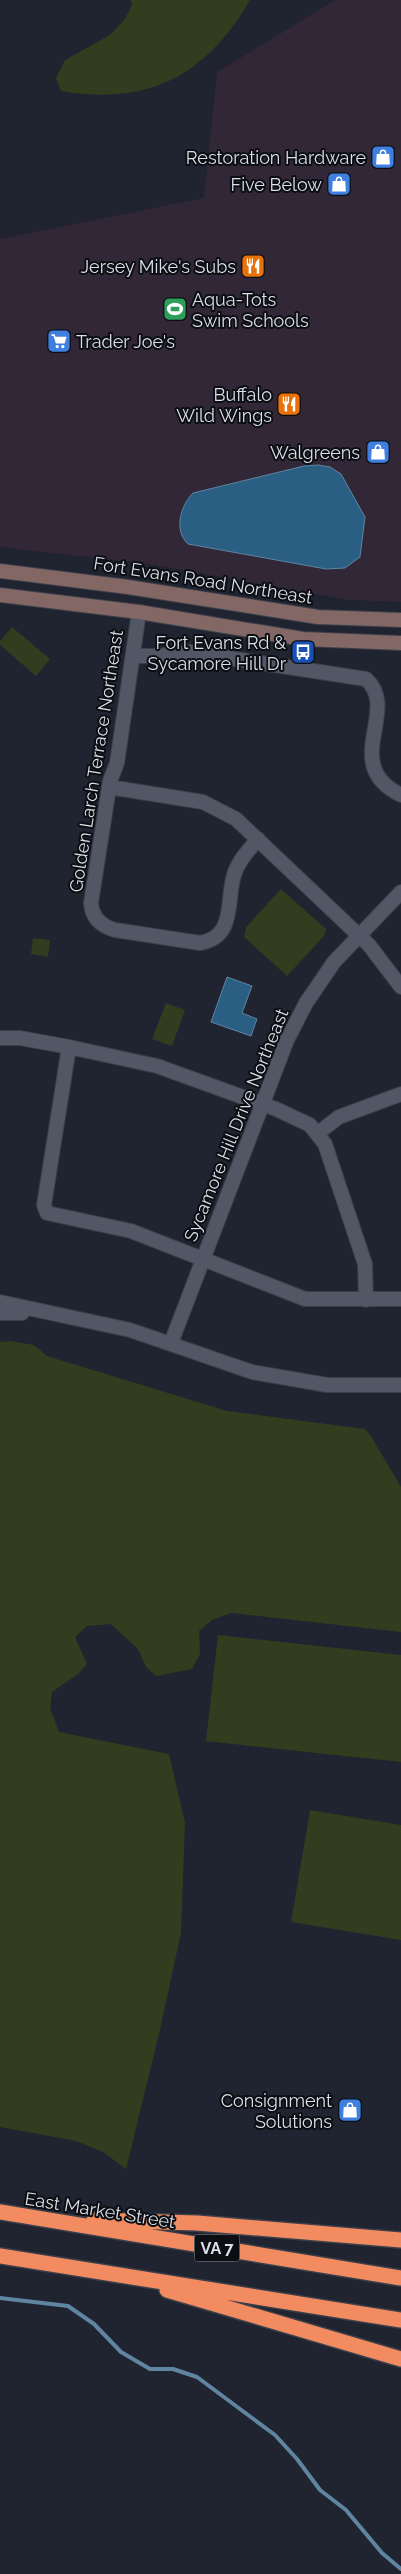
<svg xmlns="http://www.w3.org/2000/svg" width="401" height="2574" viewBox="0 0 401 2574" font-family="Raleway,sans-serif">
<rect width="100%" height="100%" fill="#1f2430"/>
<!-- commercial -->
<path fill="#322736" d="M336,0h65v602l-52,-2 -200,-36 -149,-17v-308l204,-41 13,-126z"/>
<!-- green -->
<path fill="#313d1e" d="M131,0h119c-44,76 -102,106 -189,91l-5,-13 9,-18 45,-25 15,-16 7,-14z
M12,627l38,32 -14,17 -36,-31v-4z
M281,889l45,40 -2,7 -37,40 -43,-39 2,-10z
M33,938l17,2 -2,17 -17,-3z
M166,1003l19,7 -13,36 -20,-7z
M10,1341l24,4 13,11 180,55 138,18 6,7 30,51v145l-170,-19 -19,7 -13,11 1,23 -8,15 -36,7 -10,-9 -8,-18 -27,-25 -24,2 -12,11 12,27 -9,10 -26,18 -2,16 9,24 110,22 16,69 -4,110 -22,101 -33,135 -23,-17 -27,-11 -76,-14v-785z
M218,1635l183,20v107l-195,-21z
M310,1810l91,15v115l-110,-18z"/>
<!-- water -->
<path fill="#2a5e83" stroke="#5f85a1" d="M318,465l12,2 11,7 24,43 -5,40 -15,11 -19,1 -138,-25c-15,-14 -7,-39 5,-51l111,-27z
M227,977l25,9 -10,27 15,6 -6,17 -40,-14z"/>
<g fill="none" stroke-linecap="round" stroke-linejoin="round">
<!-- stream -->
<path stroke="#5f85a1" stroke-width="4" d="M0,2298l68,8 26,18 27,28 29,17h23l24,8 78,58 22,24 23,31 26,20 36,43 19,16"/>
<!-- minor casing -->
<g stroke="#3c3f4a" stroke-width="16">
<path id="minor" d="M139,612l-22,151 -7,18 -19,122c1,15 10,23 24,27l85,13c36,-6 26,-42 34,-68 4,-14 15,-25 24,-36
M134,656h25l31,-4 176,27c35,31 -27,86 35,116
M109,787l94,15 33,17 133,126 32,42
M0,1038h20l49,9 88,19 119,43 34,16 15,19 40,120 1,36
M69,1047l-25,158 3,8 84,18 174,68h96
M318,1133l21,-16 62,-23"/>
</g>
<!-- tertiary casing -->
<g stroke="#3c3f4a" stroke-width="16">
<path id="tertiary" d="M0,1302l130,28 122,42 75,13h74
M0,1313h22
M171,1343l116,-303 19,-37 28,-41 67,-70"/>
</g>
<!-- secondary casing -->
<g stroke="#3c3f4a" stroke-width="16">
<path id="secondary" d="M0,571l128,16 190,30 83,3
M0,595l139,17 164,27 98,4"/>
</g>
<!-- motorway casing -->
<g stroke="#3c3f4a" stroke-width="18">
<path id="motorway" d="M0,2212l401,66
M94,2220l103,3 204,17
M0,2256l401,64
M167,2290l234,69"/>
</g>
<!-- minor -->
<use href="#minor" stroke="#525765" stroke-width="14"/>
<!-- tertiary -->
<use href="#tertiary" stroke="#525765" stroke-width="14"/>
<!-- secondary -->
<use href="#secondary" stroke="#826764" stroke-width="14"/>
<!-- motorway -->
<use href="#motorway" stroke="#f28b60" stroke-width="15"/>
</g>
<!-- icons -->
<defs>
<g id="shop-square" transform="scale(1.25)"><rect x="-9" y="-9" width="18" height="18" rx="4" fill="#3f7fe0" stroke="#0b0e13"/><path d="M-5-2.5h2.3a2.7 3.5 0 0 1 5.4 0H5L5.5 6h-11ZM-1.5-2.5h3a1.5 2.3 0 0 0-3 0Z" fill="#fff"/></g>
<g id="restaurant-square" transform="scale(1.25)"><rect x="-9" y="-9" width="18" height="18" rx="4" fill="#e8710a" stroke="#0b0e13"/><path d="M-5-6h1v4h1v-4h1v4h1v-4h1v5L-1.5 .5V6h-2V.5L-5-1ZM5-6V6H3V1.5H1.5Q1.5-4 5-6Z" fill="#fff"/></g>
<g id="stadium-square" transform="scale(1.25)"><rect x="-9" y="-9" width="18" height="18" rx="4" fill="#2e9e5b" stroke="#0b0e13"/><path d="M0-5a6.5 5 0 1 0 0 10a6.5 5 0 1 0 0-10ZM-3.5-1.8h7v3.6h-7Z" fill="#fff"/></g>
<g id="supermarket-square" transform="scale(1.25)"><rect x="-9" y="-9" width="18" height="18" rx="4" fill="#3f7fe0" stroke="#0b0e13"/><path d="M-6-5.5h2.5l.6 2H6L4.5 2H-2.5L-4.4-4H-6ZM-1.5 3.2a1.3 1.3 0 1 0 .1 0ZM3 3.2a1.3 1.3 0 1 0 .1 0Z" fill="#fff"/></g>
<g id="bus-square" transform="scale(1.25)"><rect x="-9" y="-9" width="18" height="18" rx="4" fill="#1a4fb4" stroke="#0b0e13"/><path d="M-5-6H5V4H4V6H2V4H-2V6H-4V4H-5ZM-3.5-4V0h7V-4ZM-3.5 1.2v1.5H-2V1.2ZM2 1.2v1.5H3.5V1.2Z" fill="#fff"/></g>
</defs>
<g fill-rule="evenodd">
<use href="#shop-square" x="383" y="157"/>
<use href="#shop-square" x="339" y="184"/>
<use href="#restaurant-square" x="253" y="266"/>
<use href="#stadium-square" x="175" y="309"/>
<use href="#supermarket-square" x="59" y="341"/>
<use href="#restaurant-square" x="289" y="404"/>
<use href="#shop-square" x="378" y="452"/>
<use href="#bus-square" x="303" y="652"/>
<use href="#shop-square" x="350" y="2110"/>
</g>
<g text-anchor="middle" dominant-baseline="central" stroke-width="4" stroke-linejoin="round" paint-order="stroke">
<!-- shield labels -->
<rect fill="#0b0e13" stroke="#9da0a7" stroke-width="1" x="194.5" y="2234.5" width="45" height="27" rx="4"/>
<g font-size="16" font-weight="bold" fill="#dcdfe7">
<text x="217" y="2248">VA 7</text>
</g>
<!-- poi labels -->
<g font-size="18" fill="#dcdfe7" stroke="#0b0e13" text-anchor="end">
<text x="366" y="157">Restoration Hardware</text>
<text x="322" y="184">Five Below</text>
<text x="236" y="266">Jersey Mike's Subs</text>
<text x="192" y="299" text-anchor="start">Aqua-Tots<tspan x="192" dy="21">Swim Schools</tspan></text>
<text x="76" y="341" text-anchor="start">Trader Joe's</text>
<text x="272" y="394">Buffalo<tspan x="272" dy="21">Wild Wings</tspan></text>
<text x="360" y="452">Walgreens</text>
<text x="286" y="642">Fort Evans Rd &amp;<tspan x="286" dy="21">Sycamore Hill Dr</tspan></text>
<text x="332" y="2100">Consignment<tspan x="332" dy="21">Solutions</tspan></text>
</g>
<!-- street labels -->
<g font-size="18" fill="#dcdfe7" stroke="#0b0e13">
<text transform="translate(203 580) rotate(9)">Fort Evans Road Northeast</text>
<text transform="translate(96 761) rotate(-81)">Golden Larch Terrace Northeast</text>
<text transform="translate(236 1125) rotate(-68)">Sycamore Hill Drive Northeast</text>
<text transform="translate(100 2210) rotate(9)">East Market Street</text>
</g>
</g>
</svg>
